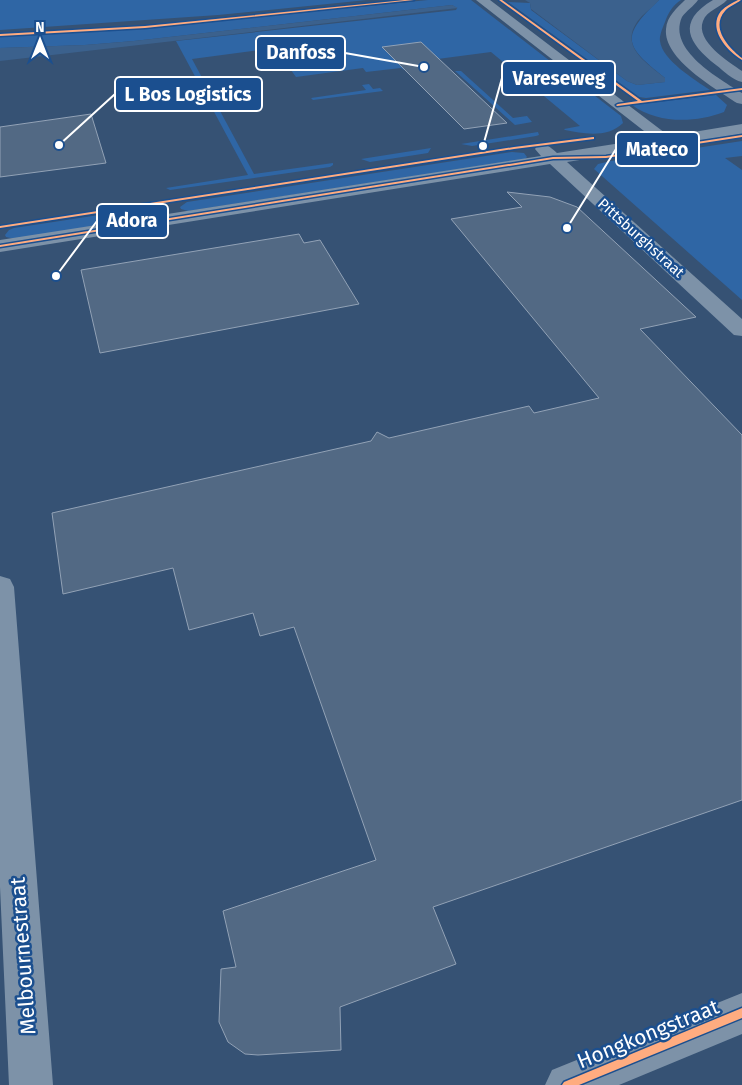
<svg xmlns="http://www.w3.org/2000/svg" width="742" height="1085" viewBox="0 0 742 1085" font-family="'Fira Sans',sans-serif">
<rect width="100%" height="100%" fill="#365274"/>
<!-- green -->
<path fill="#2f66a5" d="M0,0h367l-149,15 -218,15z
M428,0h43l150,116 2,7c-15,15 -39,11 -58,7l-1,-1 16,-3 -89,-74 -84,11 4,5 -7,2 -3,-2 -35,4 -3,-4 -67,9 -21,-29 -83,11 62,115 79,-11v2l-3,2 -160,23 -4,-2 82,-13 -72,-134 280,-31 1,-2 -5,-3 -318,36 -49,4 -85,3v-11l165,-11z
M659,0h22c-8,5 -13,13 -16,22 -2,5 -6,14 -5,19 2,19 35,39 50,49l-64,8 -7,-1 -131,-95 22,1 1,7 96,71 10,4 28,-3v-4c-40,-32 -46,-40 -6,-78z
M455,71h6l52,47 14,-2 5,6 -17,3z
M369,84l4,5 7,-1 3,3 -70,9 -2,-2 55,-8 -4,-5z
M716,95l11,10 -3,7c-29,11 -66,12 -92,-7z
M538,132l1,3 -3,1 -64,10 -11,-2z
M742,141v15l-17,2 17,12v130l-148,-131 4,-5 13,-3z
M431,148l-3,5 -58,9 -9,-3z
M512,152l12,1 3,4 -2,2 -337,52 -7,-2 -1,-2 7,-5z
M119,212l10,1 3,3 -9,5 -108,18 -9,-2 -1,-2 4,-5 5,-2z"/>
<!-- water -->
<path fill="#3b618d" d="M525,0h134c-5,6 -12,11 -17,16 -26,28 2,45 23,62v4l-28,3 -10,-4 -96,-72 -1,-6z
M452,5l6,3 -458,53v-13l85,-3 49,-4z"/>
<!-- building -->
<path fill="#526984" stroke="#92a2b6" d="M421,42l86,81 -43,6 -82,-82z
M91,114l15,49 -106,14v-50z
M507,192l43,5 27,10 119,110 -56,12 102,106v365l-309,107 23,57 -116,43 1,43 -83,5 -13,-1 -17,-12 -9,-20 2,-53 15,-2 -13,-56 153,-51 -82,-233 -34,9 -7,-23 -64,17 -16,-62 -110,26 -11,-81 319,-72 6,-9 12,6 140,-32 5,7 65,-15 -148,-179 71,-12z
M299,234l5,9 16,-3 39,64 -259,49 -19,-83z"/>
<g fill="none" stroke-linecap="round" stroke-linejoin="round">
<!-- minor -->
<path fill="#7d92a8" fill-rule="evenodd" d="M476,0h14l179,136 73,-12v10l-175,28 175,157v17l-8,-1 -184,-171 -550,88v-12l541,-84 -6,-7 2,-3c10,-3 13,1 20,7l96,-15z
M0,576l10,3 4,8 39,498h-44l-9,-198z
M742,993v41l-123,51h-74l7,-15z"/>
<!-- secondary -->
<path fill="#798da4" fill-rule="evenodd" d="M685,0h13c-4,6 -12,11 -16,17 -15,33 38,62 60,76v11l-5,-1c-21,-14 -74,-44 -71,-74 1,-13 11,-21 19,-29z
M713,0h14c-7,8 -20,10 -24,21 -8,20 26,41 39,50v11c-10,-2 -18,-11 -26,-17 -28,-22 -40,-43 -3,-65z"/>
<!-- cycleway casing -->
<g stroke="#1b4f8f" stroke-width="3">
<path id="cycleway" d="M405,0h9l-269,28 -145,8v-2l145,-8z
M499,0h3l140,101 100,-13v2l-125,16 -1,-1 2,-1 20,-3z
M738,0h3c-5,4 -12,6 -16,11 -15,17 4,37 17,47v2c-15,-9 -35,-31 -21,-49 5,-5 11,-8 17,-11z
M742,135v2l-136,21 -53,1 -553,88v-2l553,-88 53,-1z
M593,137h1v2l-80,10 -514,79v-2l514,-79z
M742,1008v10l-163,67h-17l2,-3z"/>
</g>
<!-- cycleway -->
<use href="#cycleway" fill="#ffac80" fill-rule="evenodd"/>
</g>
<g text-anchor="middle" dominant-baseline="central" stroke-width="5" stroke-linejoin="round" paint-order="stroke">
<!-- far-street labels -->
<g font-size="15" fill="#fff" stroke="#1b4f8f">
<text transform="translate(641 238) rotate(42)">Pittsburghstraat</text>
</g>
<!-- near-street labels -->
<g font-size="21" fill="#fff" stroke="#1b4f8f">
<text transform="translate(23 956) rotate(-94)">Melbournestraat</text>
<text transform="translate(648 1034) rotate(-22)">Hongkongstraat</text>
</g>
</g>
<!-- callouts -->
<path fill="none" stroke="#fff" stroke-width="2" d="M424 67L345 53M483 146L502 78M59 145L115 94M567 228L616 149M56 276L97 221"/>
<g fill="#fff" stroke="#1b4f8f" stroke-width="2">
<circle cx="424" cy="67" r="5"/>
<circle cx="483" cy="146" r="5"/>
<circle cx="59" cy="145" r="5"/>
<circle cx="567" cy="228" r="5"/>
<circle cx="56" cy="276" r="5"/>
</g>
<g fill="#1b4f8f" stroke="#fff" stroke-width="2">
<rect x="256" y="36" width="89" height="34" rx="5"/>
<rect x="502" y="61" width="113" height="34" rx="5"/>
<rect x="115" y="77" width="147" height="34" rx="5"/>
<rect x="616" y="132" width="83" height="34" rx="5"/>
<rect x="97" y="204" width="71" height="34" rx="5"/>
</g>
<g font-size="19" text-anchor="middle" font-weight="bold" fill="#fff">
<text x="301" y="59">Danfoss</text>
<text x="559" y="85">Vareseweg</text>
<text x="188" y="101">L Bos Logistics</text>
<text x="657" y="156">Mateco</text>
<text x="132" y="227">Adora</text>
</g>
<!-- north arrow -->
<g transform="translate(40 40)" stroke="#1b4f8f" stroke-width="4" paint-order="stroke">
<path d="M0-4L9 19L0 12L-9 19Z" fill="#ffffff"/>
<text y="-8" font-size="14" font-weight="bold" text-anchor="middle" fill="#ffffff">N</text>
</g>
</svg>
